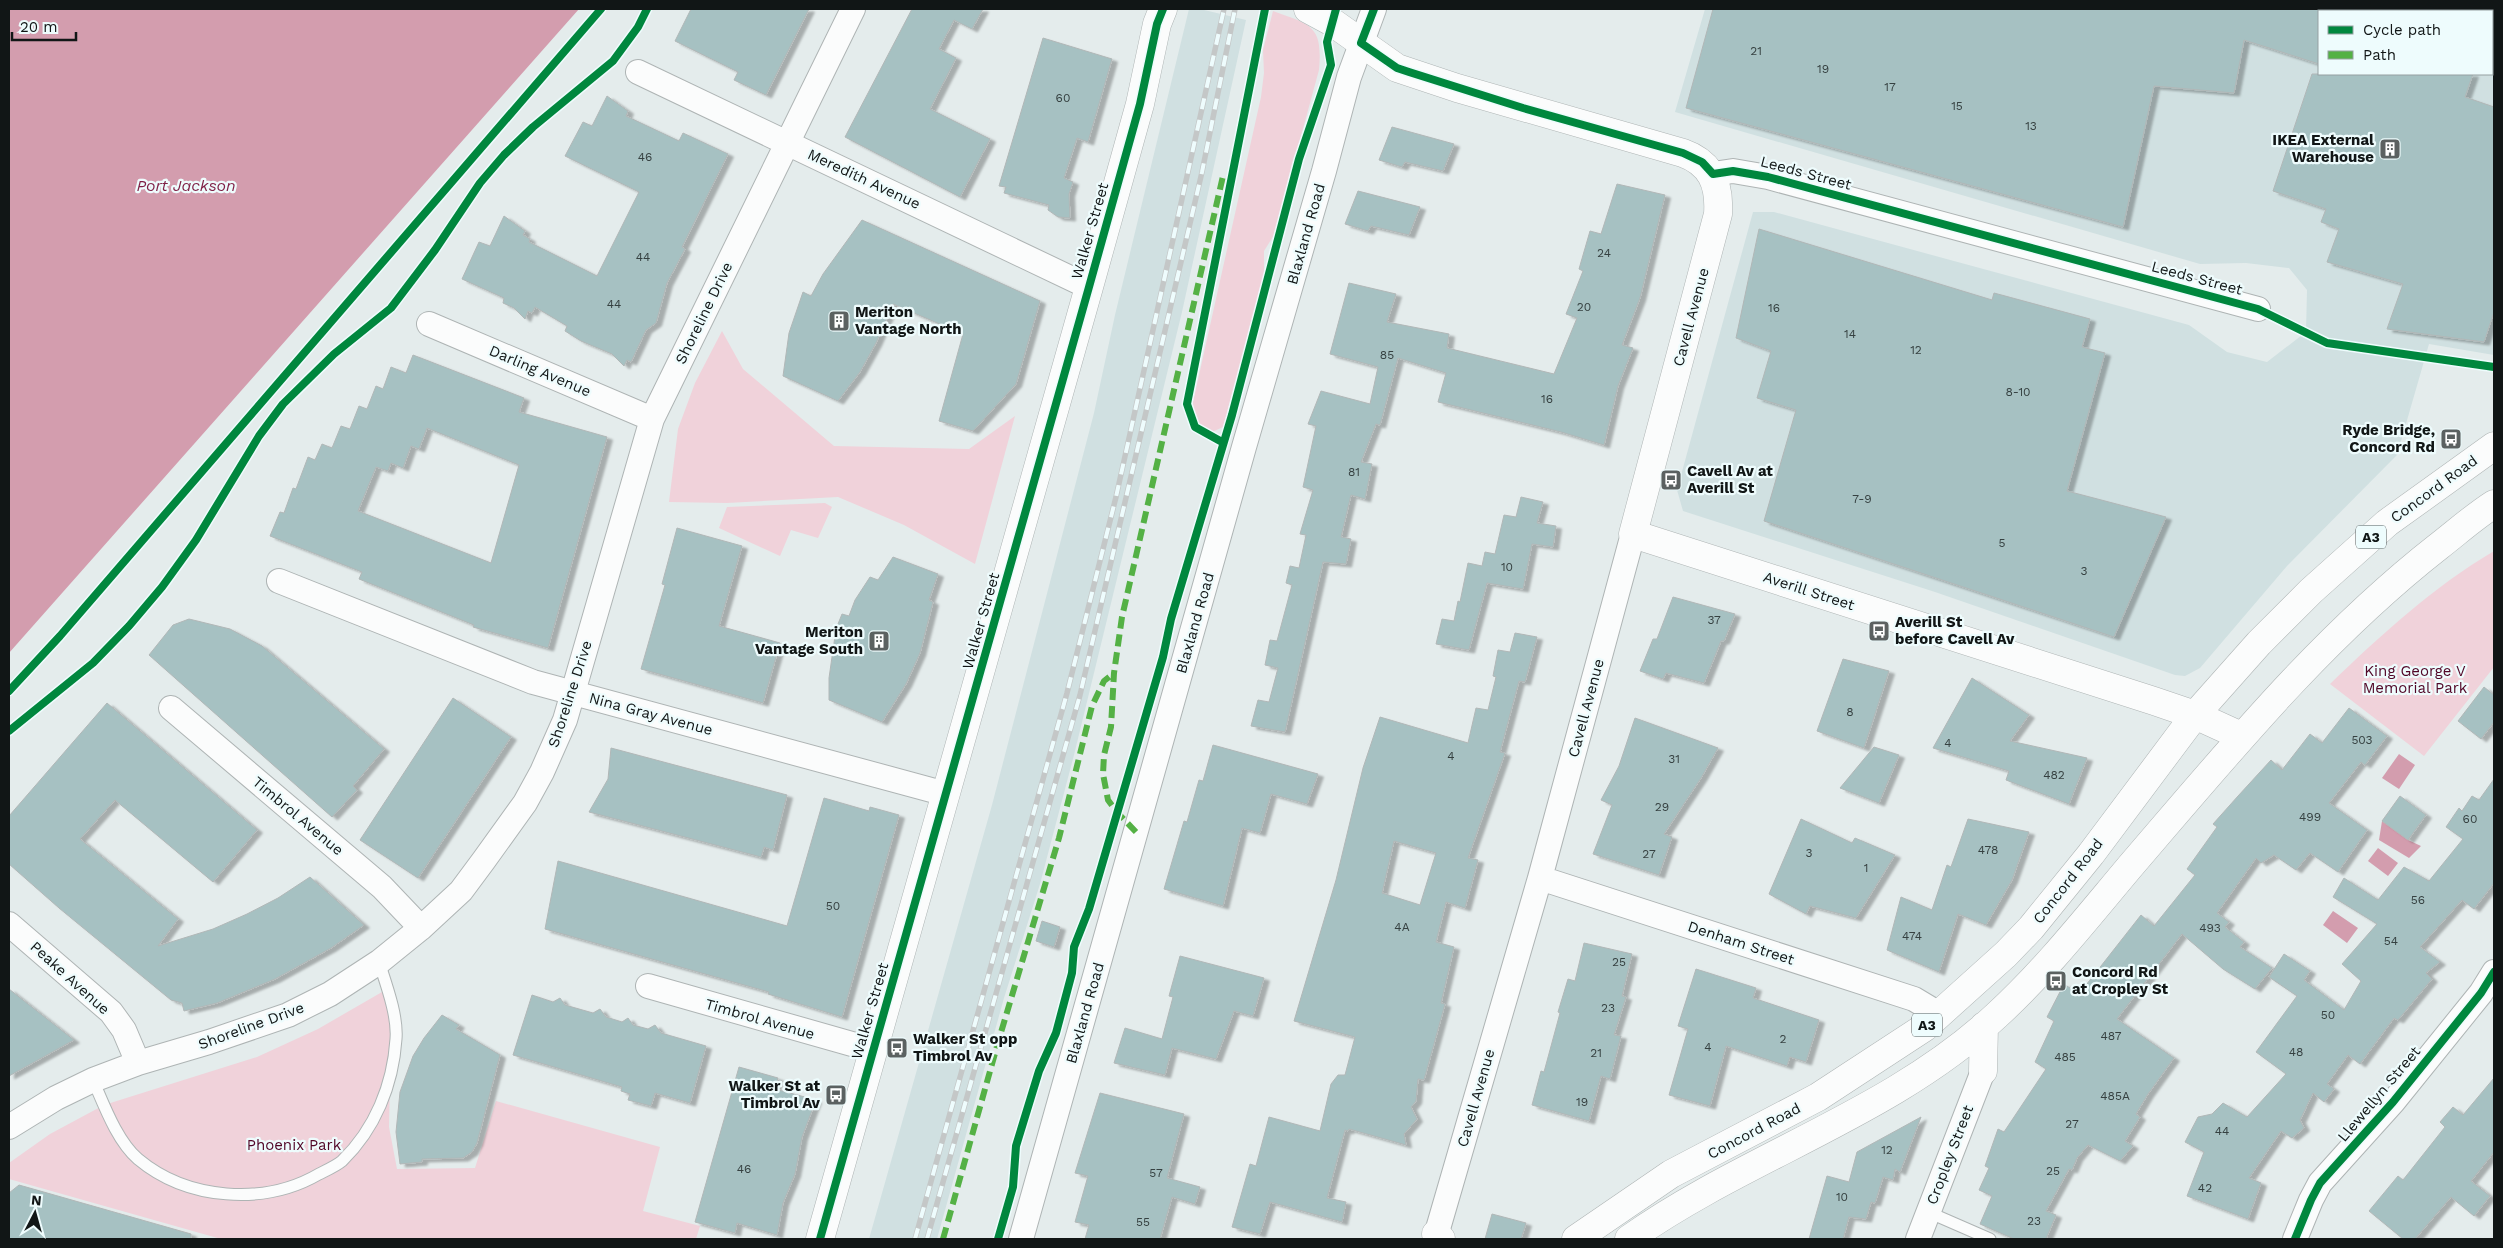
<svg xmlns="http://www.w3.org/2000/svg" width="2503" height="1248" viewBox="0 0 2503 1248" font-family="'Work Sans',sans-serif">
<defs>
<filter id="shadow"><feDropShadow dx="5.5" dy="3" stdDeviation="1" flood-color="#0004"/></filter>
</defs>
<rect width="100%" height="100%" fill="#e4ecec"/>
<!-- built -->
<path fill="#d0e0e1" d="M1189,9h11l46,11 -64,292 -108,443 -34,129 -36,114 -67,241h-68l123,-434 102,-392 21,-98z
M1705,9h765l2,2h-153v63h173v-38l2,4v315l-65,-11 -32,111 -110,111 -87,102 -15,8 -10,-1 -240,-83 -252,-81 -6,-21 76,-278h21l415,113 38,27 40,10 39,-30 1,-42 -18,-22 -43,-5 -46,1 -525,-152z"/>
<!-- green -->
<path fill="#f0d2da" d="M1273,11c38,14 50,14 46,59l-45,165 -10,16v30l-41,146 -11,5c-15,-6 -18,-15 -19,-30l68,-305 3,-24 -1,-23z
M722,331l21,38 91,77 135,3 46,-33 -40,148 -71,-39 -66,-28 -111,6 -58,-1 9,-73 17,-46z
M825,503l7,4 -14,31 -27,-8 -11,26 -61,-28 8,-21z
M2494,551v116l-70,89 -94,-72c51,-49 103,-97 164,-133z
M382,992l7,1 8,45 -7,38 -1,51 8,42 78,-1 21,-67 164,46 -17,64 57,15 -4,13h-475l-212,-60v-16l41,-29 54,-29 153,-48 61,-28z"/>
<!-- water -->
<path fill="#d39dae" d="M9,9h570l-570,644z
M2399,754l16,11 -16,24 -17,-11z
M2382,821l26,19 13,6 -12,12 -30,-18z
M2378,848l20,15 -10,13 -20,-15z
M2333,911l25,17 -11,15 -24,-18z"/>
<!-- building -->
<path fill="#a6c1c2" stroke="#b1b7b7" fill-rule="evenodd" filter="url(#shadow)" d="M691,9h118l-43,86 -32,-15 4,-8 -63,-31z
M912,9h71l-11,20 -18,-9 -15,29 17,9 -26,51 60,30 -30,58 -115,-60z
M1713,9h606v55l-75,-24 -10,53 -80,-7 -31,141 -437,-119z
M1043,38l69,21 -24,83 -11,-4 -13,40 9,4 -4,12 1,24 -12,-1 -10,-7 1,-5 -45,-12 2,-6 -7,-1z
M2312,74h161l-8,23 29,10v205l-10,30 -97,-13 16,-45 -76,-22 12,-33 -18,-7 5,-13 -53,-18z
M607,96l21,15 -2,5 53,25 4,-8 45,21 -46,93 3,2 -18,34 -11,40 -10,7 -15,32 -4,-2 -3,6 -12,-12 -31,-13 -16,-10 2,-5 -32,-19 -3,6 -4,-2 -3,8 -11,-11 -11,-5 1,-5 -42,-19 17,-37 11,4 14,-30 21,15 -2,4 7,4 -1,3 68,34 42,-84 -74,-36 18,-34 9,4z
M1392,127l62,17 -11,27 -38,-9 -3,5 -23,-7z
M1617,184l48,11 -25,103 -18,47 11,3 -15,38 -14,59 -43,-13 -123,-30 8,-29 -48,-15 -18,67 -4,-1 -15,38 11,2 -7,35 -14,-4 -10,42 10,2 -5,25 -23,-2 -38,170 -34,-6 7,-26 11,2 9,-34 -13,-3 5,-25 7,1 15,-56 -6,-2 4,-17 9,2 7,-33 -6,-1 13,-44 -10,-3 13,-61 -8,-2 13,-33 49,13 8,-37 -48,-13 19,-71 47,11 -9,28 62,12 -2,14 107,26 23,-56 -11,-4 17,-43 -4,-2 11,-38 11,3z
M1358,191l62,16 -11,28 -38,-9 -3,5 -23,-7z
M862,220l178,81 -24,83 -43,47 -34,-10 24,-87 -70,-30 -17,39 -16,29 -22,29 -55,-25 6,-43 14,-41 8,4 12,-22z
M1759,229l233,71 2,-7 96,26 -8,28 23,6 -38,138 99,26 -52,120 -350,-116 32,-111 -39,-12 14,-47 -35,-13z
M413,355l111,43 -5,14 88,25 -59,211 -75,-21 1,-2 -115,-46 3,-7 -92,-36 10,-24 4,1 9,-25 3,1 12,-32 7,3 7,-16 10,4 9,-22 9,3 9,-23 8,3 9,-23 7,3 8,-22 15,6zM427,428l92,37 -28,98 -133,-52 18,-44 12,4 3,-8 12,5 8,-22 8,3z
M1521,497l22,5 -6,21 19,3 -3,21 -21,-3 -9,45 -36,-6 -18,67 -33,-6 6,-25 12,2 4,-20 2,1 8,-39 14,3 3,-14 10,2 9,-39 12,2z
M677,528l65,18 -23,80 61,17 -17,60 -122,-34 24,-84 -3,-1z
M893,557l45,17 -9,26 4,2 -13,51 -14,31 -24,38 -53,-22v-22l7,-49 6,-15 7,2 6,-16 15,-23 8,3z
M1673,597l62,17 -11,27h-3l-17,42 -38,-10 -3,6 -23,-8 13,-32h4z
M189,619l41,10 32,17 122,103 -31,37 4,4 -25,27 -183,-162 24,-30z
M1515,633l22,4 -12,45 -6,-1 -19,71 5,1 -37,105 10,2 -13,48 -19,-6 -10,40 18,5 -13,56 4,1 -21,76 -6,-1 -2,22 -5,6 6,12 -13,15 2,11 -57,-16 -1,2 -3,-1 -18,68 19,4 -4,20 -72,-20 -10,32 -28,-7 18,-63 6,2 13,-49 51,14 11,-47 7,-9h7l10,-38 -61,-16 42,-141 27,-112 17,-51 88,26 8,-35 12,2 8,-33 -3,-1 5,-26 12,2zM1394,841l42,12 -16,52 -38,-12z
M1843,659l46,12 -25,77 -47,-17z
M1972,678l57,37 -19,26 77,17 -18,46 -63,-24 3,-9 -76,-23z
M2484,687l10,8v27l-13,17 -23,-18z
M453,698l58,39 -93,141 -58,-38z
M107,703l150,127 -44,52 -98,-82 -35,39 98,80 -20,27 55,-17 34,-15 31,-16 32,-21 54,48 -33,23 -56,31 -58,24 -33,8 -2,-8 -11,-3 -112,-92 -50,-44v-48z
M2349,708l38,28 -22,29 -4,-3 -32,41 38,27 -29,42 -28,-19 -14,17 -22,-15 -13,8 -5,-5 -39,55 12,9 -4,5 19,15 -4,5 32,21 -17,21 -32,-20 -41,-35 -65,85 57,39 -26,36 -12,20 4,3 -15,24 8,5 -13,15 -32,-16 -11,13 -5,12 -3,-1 -23,42 10,4 -10,24h-32l-34,-15 12,-28 -13,-6 10,-22 -4,-2 13,-37 6,3 42,-63 -11,-7 19,-41 -7,-4 17,-33 15,10 62,-79 13,11 41,-51 -8,-6 30,-42 -4,-3 25,-28 33,-36 11,10 28,-36 12,9z
M1635,718l83,30 -17,30 -37,56 8,3 -13,38 -66,-21 19,-49 -11,-5 18,-34z
M1213,745l105,29 -11,30 -36,-10 -11,39 -18,-5 -19,78 -59,-17 20,-68 3,1 12,-42 4,1z
M1874,747l25,8 -20,48 -39,-15z
M611,748l176,47 -14,55 -9,-3 -3,10 -172,-45 19,-33z
M2494,779v104l-20,26 -12,-9 -42,47 20,15 -14,11 6,6 -34,41 -4,-2 -34,46 -12,-9 -21,29 7,5 -10,13 -11,-9 -13,27 4,8 -12,10 -11,-7 -32,47 12,5 -13,36 -61,-23 17,-44 -19,-10 13,-25 14,-3 11,-11 24,14 39,-43 -30,-22 41,-56 -28,-19 15,-23 26,17 -6,9 40,30 17,-29 -19,-17 35,-40 -44,-27 11,-19 34,22 26,-33 25,14 34,-42 -17,-12 13,-19 3,3 10,-15 7,4z
M2400,796l26,19 -18,25 -26,-19z
M824,798l45,13 1,-4 29,8 -57,202 -74,-23 1,-2 -224,-63 13,-68 229,65z
M1801,819l51,24 3,-5 40,17 -39,63 -46,-12 -4,8 -37,-20z
M1968,819l61,13 -17,48 -26,45 -28,-11 -19,58 -52,-22 14,-53 31,13 15,-45 4,2z
M1042,921l18,6 -6,20 -18,-6z
M1584,943l48,11 -10,42 4,1 -12,38 7,1 -11,43 -9,-3 -12,45 -57,-16 9,-34 3,1 16,-59 -2,-1 10,-33 7,2z
M1180,956l84,22 -11,38 -19,-5 -18,48 -44,-11 -7,27 -51,-12 11,-35 37,11 11,-42 -4,-1z
M1696,969l60,19 -3,10 66,22 -13,42 -16,-5 -3,9 -61,-20 -16,60 -41,-11 19,-66 -10,-3z
M9,989l65,51 -65,36z
M532,995l21,7 7,-4 5,7 28,8 7,-4 6,8 16,5 6,-4 5,7 15,4 7,-4 6,8 45,13 -16,57 -35,-10 -4,13 -23,-6 2,-6 -9,-3 1,-4 -109,-32z
M442,1015l17,10 -3,4 44,26 -23,88 -5,9 -9,6 -41,1v3l-22,2 -4,-32 4,-40 13,-36 11,-18z
M739,1067l39,11 -3,11 41,11 -14,37 -7,37 -12,29 -6,32 -40,-12 -2,10 -40,-11z
M2494,1078v74l-23,29 19,15 -16,20 -23,-19 -36,42h-12l-34,-28 29,-35 5,4 42,-53 -5,-5 13,-15 10,8z
M1100,1093l84,21 -17,64 33,9 -5,17 -23,-7 -12,42h-75l4,-14 -14,-3 13,-46 -13,-3z
M1921,1117l-21,55 -5,-3 -2,11 -10,-3 -8,26 -4,-1 -5,17 -17,-2 -6,22h-34l18,-63 22,6 8,-30z
M19,1185l172,49v5h-182v-46z
M1492,1214l34,9 -5,16h-36z"/>
<g fill="none" stroke-linecap="round" stroke-linejoin="round">
<!-- lane casing -->
<g stroke="#aeb4b4" stroke-width="13">
<path id="lane" d="M93,1080c11,25 24,61 45,79 49,41 126,47 181,15 8,-4 17,-8 23,-13 33,-32 51,-76 54,-122 2,-23 -10,-55 -17,-77
M1928,1212l62,27"/>
</g>
<!-- street casing -->
<g stroke="#aeb4b4" stroke-width="26">
<path id="street" d="M638,72l451,215
M1713,174l20,-3 35,6 490,132
M429,324l223,95
M279,581l254,101 413,112
M171,708l211,179 39,41
M1540,878l374,121 25,15
M9,924l102,88 13,18 14,33
M648,986l225,64
M9,1127l47,-29 37,-18 45,-17 71,-21 79,-27 42,-21 49,-32 42,-34 40,-37 23,-31 41,-57 17,-31 23,-52 87,-301 201,-410
M1021,1239l223,-792 80,-276 25,-94 25,-68
M1435,1239l105,-361 93,-344
M1918,1239l65,-168
M2295,1239l16,-39 9,-17 73,-81 88,-109 13,-21"/>
</g>
<!-- secondary casing -->
<g stroke="#aeb4b4" stroke-width="29">
<path id="secondary" d="M1308,9l24,13 65,46 60,20 226,65c28,10 37,31 35,61l-85,320 521,167 41,14 46,21
M820,1239l269,-952 51,-183 17,-80 6,-15"/>
</g>
<!-- highway casing -->
<g stroke="#aeb4b4" stroke-width="29">
<path id="highway" d="M1983,1071l1,-45
M1436,1234l5,5
M1576,1239l95,-65 147,-77 107,-70 81,-73 25,-26 60,-74 104,-139 64,-72 52,-52 76,-68 107,-77
M1629,1239c117,-83 262,-125 368,-224 48,-44 89,-96 131,-146 98,-114 192,-230 311,-323 18,-14 36,-30 55,-42"/>
</g>
<!-- lane -->
<use href="#lane" stroke="#fbfcfc" stroke-width="11"/>
<!-- street -->
<use href="#street" stroke="#fbfcfc" stroke-width="24"/>
<!-- secondary -->
<use href="#secondary" stroke="#fbfcfc" stroke-width="28"/>
<!-- highway -->
<use href="#highway" stroke="#fbfcfc" stroke-width="28"/>
<!-- rail casing -->
<g stroke="#c4c7c7" stroke-width="5.5">
<path id="rail" d="M915,1239l152,-546 49,-196 108,-488
M927,1239l153,-544 122,-523 33,-163"/>
</g>
<!-- rail -->
<use href="#rail" stroke="#eefcfd" stroke-width="4" stroke-dasharray="11" stroke-linecap="butt"/>
<!-- quiet -->
<path stroke="#54b145" stroke-width="6" stroke-dasharray="12 6" stroke-linecap="butt" d="M1136,832l-20,-21 -8,-11 -5,-26 1,-19 7,-28 3,-54 8,-56 101,-441
M943,1239l56,-200 60,-201 33,-132 12,-25 10,-8"/>
<!-- cycleway casing -->
<g stroke="#eefcfd" stroke-width="11">
<path id="cycleway" d="M1374,9l-13,34 36,25 12,4 114,36 160,45 19,9 11,12 20,-3 35,6 490,132 69,34 167,24
M1222,442l-27,-15 -8,-23 78,-395
M9,691l51,-55 541,-627
M9,731l84,-68 36,-37 33,-39 34,-47 63,-104 24,-32 51,-50 57,-46 44,-58 45,-67 24,-28 29,-28 80,-66 25,-34 9,-18
M820,1239l269,-952 51,-183 17,-80 6,-15
M998,1239l15,-52 3,-41 23,-75 17,-38 16,-60 2,-26 15,-38 74,-252 8,-38 61,-204 67,-256 32,-94 -4,-23 9,-33
M2295,1239l16,-39 9,-17 73,-81 88,-109 13,-21"/>
</g>
<!-- cycleway -->
<use href="#cycleway" stroke="#00873e" stroke-width="8"/>
</g>
<!-- icons -->
<defs>
<g id="building-square" transform="scale(1.125)"><rect x="-9" y="-9" width="18" height="18" rx="4" fill="#5b6161" stroke="#eefcfd"/><path d="M-4-6H4V6H1V3H-1V6H-4ZM-2.5-4.3h1.7v1.8h-1.7ZM.8-4.3h1.7v1.8H.8ZM-2.5-1h1.7V.8h-1.7ZM.8-1h1.7V.8H.8Z" fill="#fff"/></g>
<g id="bus-square" transform="scale(1.125)"><rect x="-9" y="-9" width="18" height="18" rx="4" fill="#5b6161" stroke="#eefcfd"/><path d="M-5-6H5V4H4V6H2V4H-2V6H-4V4H-5ZM-3.5-4V0h7V-4ZM-3.5 1.2v1.5H-2V1.2ZM2 1.2v1.5H3.5V1.2Z" fill="#fff"/></g>
</defs>
<g fill-rule="evenodd">
<use href="#building-square" x="2390" y="149"/>
<use href="#building-square" x="839" y="321"/>
<use href="#bus-square" x="2451" y="439"/>
<use href="#bus-square" x="1671" y="480"/>
<use href="#bus-square" x="1879" y="631"/>
<use href="#building-square" x="879" y="641"/>
<use href="#bus-square" x="2056" y="981"/>
<use href="#bus-square" x="897" y="1048"/>
<use href="#bus-square" x="836" y="1095"/>
</g>
<g text-anchor="middle" dominant-baseline="central" stroke-width="4.5" stroke-linejoin="round" paint-order="stroke">
<!-- number labels -->
<g font-size="12" fill="#364141">
<text x="1756" y="51">21</text>
<text x="1823" y="69">19</text>
<text x="1890" y="87">17</text>
<text x="1063" y="98">60</text>
<text x="1957" y="106">15</text>
<text x="2031" y="126">13</text>
<text x="645" y="157">46</text>
<text x="1604" y="253">24</text>
<text x="643" y="257">44</text>
<text x="614" y="304">44</text>
<text x="1584" y="307">20</text>
<text x="1774" y="308">16</text>
<text x="1850" y="334">14</text>
<text x="1916" y="350">12</text>
<text x="1387" y="355">85</text>
<text x="2018" y="392">8-10</text>
<text x="1547" y="399">16</text>
<text x="1354" y="472">81</text>
<text x="1862" y="499">7-9</text>
<text x="2002" y="543">5</text>
<text x="1507" y="567">10</text>
<text x="2084" y="571">3</text>
<text x="1714" y="620">37</text>
<text x="1850" y="712">8</text>
<text x="2362" y="740">503</text>
<text x="1948" y="743">4</text>
<text x="1451" y="756">4</text>
<text x="1674" y="759">31</text>
<text x="2054" y="775">482</text>
<text x="1662" y="807">29</text>
<text x="2310" y="817">499</text>
<text x="2470" y="819">60</text>
<text x="1988" y="850">478</text>
<text x="1809" y="853">3</text>
<text x="1649" y="854">27</text>
<text x="1866" y="868">1</text>
<text x="2418" y="900">56</text>
<text x="833" y="906">50</text>
<text x="1402" y="927">4A</text>
<text x="2210" y="928">493</text>
<text x="1912" y="936">474</text>
<text x="2391" y="941">54</text>
<text x="1619" y="962">25</text>
<text x="1608" y="1008">23</text>
<text x="2328" y="1015">50</text>
<text x="2111" y="1036">487</text>
<text x="1783" y="1039">2</text>
<text x="1708" y="1047">4</text>
<text x="2296" y="1052">48</text>
<text x="1596" y="1053">21</text>
<text x="2065" y="1057">485</text>
<text x="2115" y="1096">485A</text>
<text x="1582" y="1102">19</text>
<text x="2072" y="1124">27</text>
<text x="2222" y="1131">44</text>
<text x="1887" y="1150">12</text>
<text x="744" y="1169">46</text>
<text x="2053" y="1171">25</text>
<text x="1156" y="1173">57</text>
<text x="2205" y="1188">42</text>
<text x="1842" y="1197">10</text>
<text x="2034" y="1221">23</text>
<text x="1143" y="1222">55</text>
</g>
<!-- shield labels -->
<g fill="#eefcfd" stroke="#535b5b" stroke-width="1">
<rect x="2356" y="525.5" width="30" height="23" rx="4"/>
<rect x="1912" y="1013.5" width="30" height="23" rx="4"/>
</g>
<g font-size="14" font-weight="bold" fill="#111616">
<text x="2371" y="537">A3</text>
<text x="1927" y="1025">A3</text>
</g>
<!-- poi labels -->
<g font-size="15" font-weight="bold" fill="#111616" stroke="#eefcfd" text-anchor="start">
<text x="2374" y="140" text-anchor="end">IKEA External<tspan x="2374" dy="17">Warehouse</tspan></text>
<text x="855" y="312">Meriton<tspan x="855" dy="17">Vantage North</tspan></text>
<text x="2435" y="430" text-anchor="end">Ryde Bridge,<tspan x="2435" dy="17">Concord Rd</tspan></text>
<text x="1687" y="471">Cavell Av at<tspan x="1687" dy="17">Averill St</tspan></text>
<text x="1895" y="622">Averill St<tspan x="1895" dy="17">before Cavell Av</tspan></text>
<text x="863" y="632" text-anchor="end">Meriton<tspan x="863" dy="17">Vantage South</tspan></text>
<text x="2072" y="972">Concord Rd<tspan x="2072" dy="17">at Cropley St</tspan></text>
<text x="913" y="1039">Walker St opp<tspan x="913" dy="17">Timbrol Av</tspan></text>
<text x="820" y="1086" text-anchor="end">Walker St at<tspan x="820" dy="17">Timbrol Av</tspan></text>
</g>
<!-- street labels -->
<g font-size="15" fill="#111616" stroke="#eefcfd">
<text transform="translate(1806 173) rotate(15)">Leeds Street</text>
<text transform="translate(864 179) rotate(25)">Meredith Avenue</text>
<text transform="translate(1090 231) rotate(-74)">Walker Street</text>
<text transform="translate(1306 234) rotate(-74)">Blaxland Road</text>
<text transform="translate(2197 278) rotate(15)">Leeds Street</text>
<text transform="translate(704 313) rotate(-64)">Shoreline Drive</text>
<text transform="translate(1691 317) rotate(-75)">Cavell Avenue</text>
<text transform="translate(540 371) rotate(23)">Darling Avenue</text>
<text transform="translate(2434 489) rotate(-36)">Concord Road</text>
<text transform="translate(1809 591) rotate(18)">Averill Street</text>
<text transform="translate(981 621) rotate(-74)">Walker Street</text>
<text transform="translate(1195 623) rotate(-74)">Blaxland Road</text>
<text transform="translate(570 694) rotate(-72)">Shoreline Drive</text>
<text transform="translate(1586 708) rotate(-75)">Cavell Avenue</text>
<text transform="translate(651 714) rotate(15)">Nina Gray Avenue</text>
<text transform="translate(298 816) rotate(40)">Timbrol Avenue</text>
<text transform="translate(2068 881) rotate(-52)">Concord Road</text>
<text transform="translate(1741 943) rotate(18)">Denham Street</text>
<text transform="translate(70 978) rotate(42)">Peake Avenue</text>
<text transform="translate(870 1011) rotate(-74)">Walker Street</text>
<text transform="translate(1085 1013) rotate(-74)">Blaxland Road</text>
<text transform="translate(760 1019) rotate(16)">Timbrol Avenue</text>
<text transform="translate(251 1026) rotate(-20)">Shoreline Drive</text>
<text transform="translate(2379 1094) rotate(-50)">Llewellyn Street</text>
<text transform="translate(1476 1098) rotate(-74)">Cavell Avenue</text>
<text transform="translate(1754 1131) rotate(-28)">Concord Road</text>
<text transform="translate(1950 1155) rotate(-69)">Cropley Street</text>
</g>
<!-- park labels -->
<g font-size="15" fill="#510627" stroke="#eefcfd">
<text x="2415" y="671">King George V<tspan x="2415" dy="17">Memorial Park</tspan></text>
<text x="294" y="1145">Phoenix Park</text>
</g>
<!-- water labels -->
<g font-size="16" font-style="italic" fill="#7f1f45" stroke="#eefcfd">
<text x="186" y="185">Port Jackson</text>
</g>
</g>
<!-- border -->
<rect width="2503" height="1248" fill="none" stroke="#111616" stroke-width="20"/>
<!-- legend -->
<rect x="2318" y="10" width="175" height="65" fill="#eefcfd" stroke="#96a0a1"/>
<rect x="2328" y="26" width="25" height="8" fill="#00873e" stroke="#96a0a1"/>
<text x="2363" y="35" font-size="15" fill="#111616">Cycle path</text>
<rect x="2328" y="51" width="25" height="8" fill="#54b145" stroke="#96a0a1"/>
<text x="2363" y="60" font-size="15" fill="#111616">Path</text>
<!-- north arrow -->
<g transform="translate(35 1213) rotate(6)" stroke="#eefcfd" stroke-width="4" paint-order="stroke">
<path d="M0-4L9 19L0 12L-9 19Z" fill="#111616"/>
<text y="-8" font-size="14" font-weight="bold" text-anchor="middle" fill="#111616">N</text>
</g>
<!-- scale -->
<path d="M12 32v8h64v-8" fill="none" stroke="#111616" stroke-width="2.5"/>
<text x="20" y="32" font-size="15" fill="#111616" stroke="#eefcfd" stroke-width="4" paint-order="stroke">20 m</text>
</svg>
